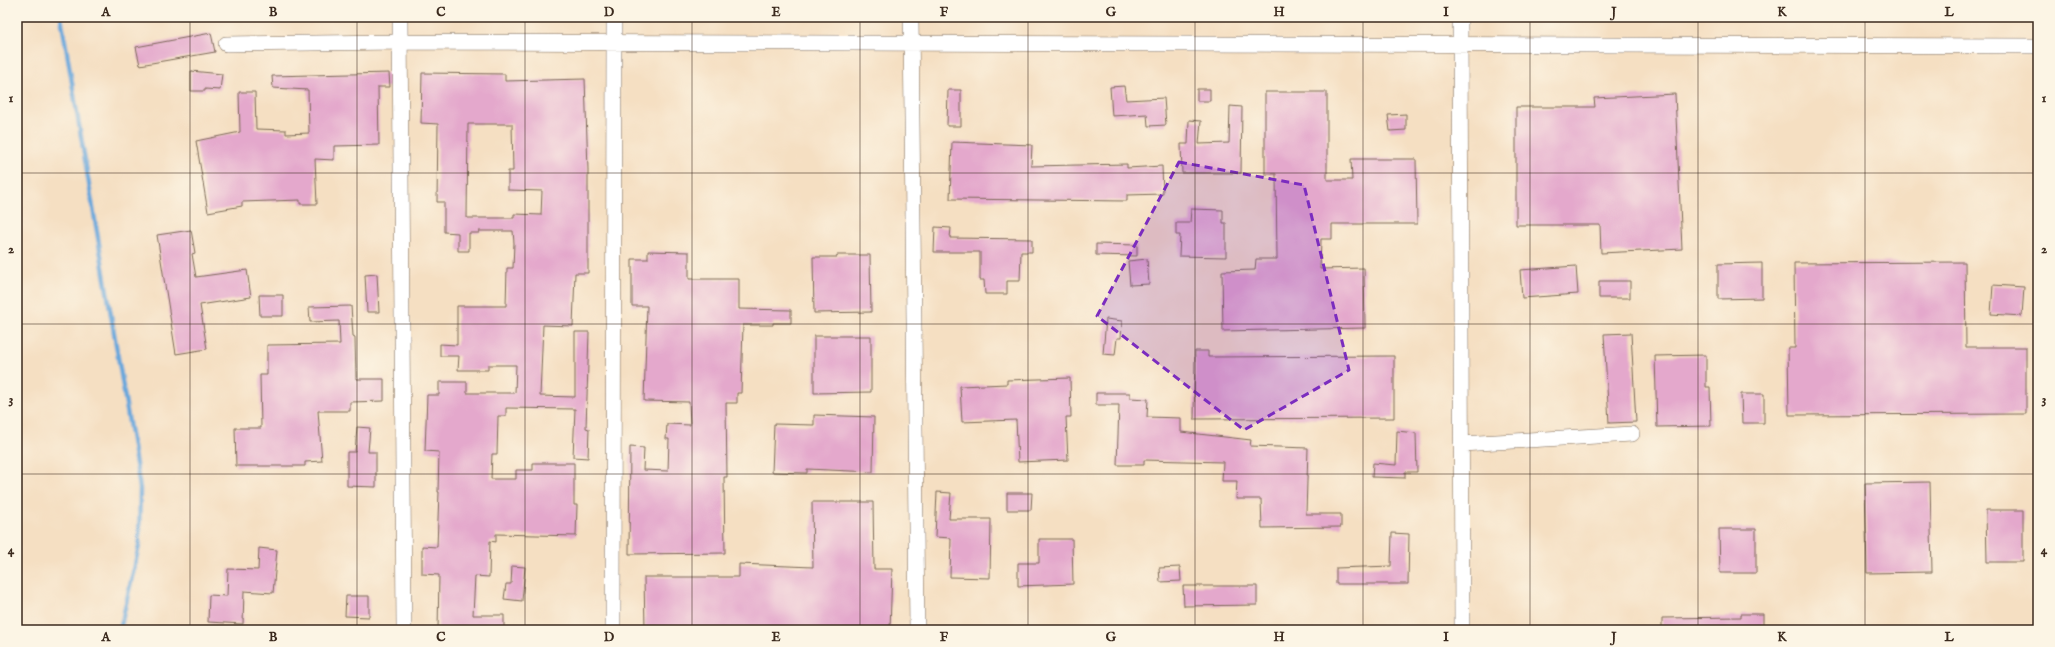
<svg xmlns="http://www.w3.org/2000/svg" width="2055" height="647" viewBox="0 0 2055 647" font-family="'IM FELL English',serif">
<rect width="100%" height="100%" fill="#fcf5e5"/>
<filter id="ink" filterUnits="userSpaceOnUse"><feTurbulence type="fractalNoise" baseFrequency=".025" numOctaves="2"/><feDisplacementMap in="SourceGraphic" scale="8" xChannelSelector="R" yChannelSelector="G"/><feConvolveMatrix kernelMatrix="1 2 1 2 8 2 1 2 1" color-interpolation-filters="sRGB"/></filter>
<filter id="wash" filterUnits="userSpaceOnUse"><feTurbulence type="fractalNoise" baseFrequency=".012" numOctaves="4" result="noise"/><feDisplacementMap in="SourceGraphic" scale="16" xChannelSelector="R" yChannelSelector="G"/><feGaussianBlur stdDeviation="0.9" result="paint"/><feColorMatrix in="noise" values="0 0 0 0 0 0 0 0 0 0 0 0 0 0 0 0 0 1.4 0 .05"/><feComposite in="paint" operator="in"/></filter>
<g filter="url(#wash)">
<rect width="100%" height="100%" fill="#f5dfc2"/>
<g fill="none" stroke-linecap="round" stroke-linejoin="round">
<!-- stream -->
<path stroke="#69a7db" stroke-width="4.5" d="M61,17l79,471 -1,58 -19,84"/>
</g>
<g id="blocks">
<!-- building -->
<path fill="#e4a8cc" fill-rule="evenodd" d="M211,33l4,19 -75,13 -4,-18z
M191,71l31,3 -2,16 -15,-1v2h-14z
M389,73l1,14h-12l1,58 -45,1v14l-19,-1 2,45h-17v-4l-58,2v4l-34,6 -12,-71 44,-9 -1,-40h16l1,37 30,1v4l23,-1 -1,-43 -35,-2 -1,-12z
M422,73l83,1v7l80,-2 3,91v103h-13l-2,53 -30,-1 -3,71 35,1v-65h14l-3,96 3,1 -1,29 -15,-1 2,-48 -69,-1v8h-8l-1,38h-5l-1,25h25v-9h17v-7h41v42h3l-1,31 -80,-2v8l-6,-1 -1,36 -14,-1 -2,39h31v15h-66l1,-55 -17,-1v-28l15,1 2,-55h-1l1,-40 -14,-1 2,-56h12v-13h28v11h48l1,-28h-28v5h-30l1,-14h-19v-12l17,1v-39h49l1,-38h6l1,-25 -1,-12h-34v2h-10v18h-11v-18l-14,-1v-30h-7l1,-78 -17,-1zM468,124h44l1,47h-5v19l34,1 -1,24 -27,-1v4h-47z
M1124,86l2,14 38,-2 2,27 -18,1 -1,-12 -35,2 -2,-29z
M1197,89h13v12h-13z
M948,90h13v36h-14z
M1265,92h62v88h25l-1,-21h65l1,65h-85v15h-11l-1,30 44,-1 1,60 -142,3 -1,-60 33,-1 1,-11h21l-1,-85h-11z
M1675,94l7,155 -81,4 -1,-28h-84v-118h79l-1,-9z
M1230,106l12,1 -1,66h-59l-1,-29h7l1,-24 12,1 -2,23 30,-1z
M1406,114v16l-16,1 -2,-16z
M952,142l80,3 -1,21 96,-2v4l35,-2 1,28 -36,1v6l-177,-2z
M1191,209l32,1v13h3v34l-47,-1 1,-21h-4v-12h14z
M935,227l16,1 -1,10 82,1v13h-11l-1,29h-13v13h-22l-1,-14h-4v-28h-46z
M191,230l4,23 -3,1 4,23 51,-7 4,27 -51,8 7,44 -31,5 -19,-119z
M1096,244l41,1v11l-41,-1z
M648,251l41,1v27h50v30l52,1v13h-18v2h-30l-2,68h-4v10h-11l1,74h-3l1,76 -96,1 1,-107 14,1 -1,22 25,1 1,-32h-3l1,-15 23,1 -1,-23 -45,-1 3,-95h-15v-47h16z
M837,255h33l1,57 -57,1 -1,-56h24z
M1147,259l2,25 -19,1 -2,-24z
M1965,262l1,85h60v67l-237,1 -1,-67h7l-1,-85z
M1762,263v35l-44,1v-35z
M1576,266l2,28 -56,4 -2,-28z
M377,274l2,38h-12l-2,-37z
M1599,281h31v17h-31z
M1993,285l31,2 -2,29 -31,-2z
M259,295h24v21h-23z
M351,306l2,30 2,1 1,42h28v22l-34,1v9h-32l4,50 -17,1v4h-69l-1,-38h26l-1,-53h7v-30l73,-1 -1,-23 -29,1 -1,-15z
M1106,319l16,2 -1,17h-4l-2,17 -12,-1z
M1631,333l5,89 -27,1 -5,-89z
M814,336h57v56l-57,1z
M1195,351h13v6l186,-1v62l-200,1z
M1706,355v32h4l1,39 -54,1 -2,-71z
M1070,378l1,39h-5l2,43 -50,2 -2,-42 -54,2 -2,-36 47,-2v-4z
M1096,393h34v5l18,1 -1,18 34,1v14l70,8 -1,6 58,2 -2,66h35v13l-79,1 -1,-29h-25l1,-18h-15l1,-19 -79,-2v5h-27l2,-60h-23z
M1741,394h23v29h-22z
M814,415l60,2 -1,55 -66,-3v4l-35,-1 2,-48 40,1z
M357,427l13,1 -2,24h8v35l-29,-1v-34h8z
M1397,431l19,2 1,39h-12v6l-33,-1 1,-14 23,2z
M1930,482l2,90 -65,1 -2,-90z
M937,492l14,1 -2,26h42l-1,59 -40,-1 1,-39 -16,-1z
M1007,493h25l-1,17h-24z
M812,502h61l1,67h18l-2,61h-245l-1,-53h95v-13l74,3z
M1986,510h37v52h-36z
M1719,529h37v44h-36z
M1392,533l17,1 -1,50h-72v-16l55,-2z
M1039,539h33l1,45 -55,2v-23h21z
M259,548l18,2 -4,43 -29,-2 -1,33 -35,-2 1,-27 18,1 1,-27 30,1z
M512,566l13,1 -3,34 -18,-2 2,-15h5z
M1180,567l1,14 -21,1 -1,-14z
M1183,586h74v19l-73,1z
M346,596h23v21l-24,-1z
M1741,614h22v16h-101v-12l79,-1z"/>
</g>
</g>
<g filter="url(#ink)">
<use href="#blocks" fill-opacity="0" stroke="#7c6957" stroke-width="1"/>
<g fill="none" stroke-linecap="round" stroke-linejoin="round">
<!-- minor casing -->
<g stroke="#7c6957" stroke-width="16">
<path id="minor" d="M400,17l4,613
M911,17l6,613
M1460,17l2,613
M226,44l174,-2 1638,4
M1461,444l171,-10
M613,630l1,-613"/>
</g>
<!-- minor -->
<use href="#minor" stroke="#fff" stroke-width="15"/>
</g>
</g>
<!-- marked area -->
<path fill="#7b2cbf" fill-opacity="0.2" stroke="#7b2cbf" stroke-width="3" stroke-dasharray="8 5" stroke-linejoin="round" d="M1179,162l125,23 45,185 -105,60 -147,-114z"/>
<!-- grid -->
<path fill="none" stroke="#3b2a1e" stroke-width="1" stroke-opacity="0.55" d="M190,17v613M357,17v613M525,17v613M692,17v613M860,17v613M1028,17v613M1195,17v613M1363,17v613M1530,17v613M1698,17v613M1865,17v613M17,173h2021M17,324h2021M17,474h2021"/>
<!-- margin -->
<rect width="2055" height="647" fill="none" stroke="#fcf5e5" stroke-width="44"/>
<rect x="22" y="22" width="2011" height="603" fill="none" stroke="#3b2a1e" stroke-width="1.5"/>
<g font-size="13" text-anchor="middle" font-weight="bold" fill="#3b2a1e">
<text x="106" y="16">A</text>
<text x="273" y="16">B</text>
<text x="441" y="16">C</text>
<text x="609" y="16">D</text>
<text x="776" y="16">E</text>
<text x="944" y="16">F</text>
<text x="1111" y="16">G</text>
<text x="1279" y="16">H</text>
<text x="1446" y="16">I</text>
<text x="1614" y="16">J</text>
<text x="1782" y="16">K</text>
<text x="1949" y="16">L</text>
<text x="11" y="102">1</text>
<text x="2044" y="102">1</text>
<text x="11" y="253">2</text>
<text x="2044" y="253">2</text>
<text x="11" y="403">3</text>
<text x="2044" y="403">3</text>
<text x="11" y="554">4</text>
<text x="2044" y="554">4</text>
<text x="106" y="641">A</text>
<text x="273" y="641">B</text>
<text x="441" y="641">C</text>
<text x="609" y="641">D</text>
<text x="776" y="641">E</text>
<text x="944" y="641">F</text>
<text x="1111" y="641">G</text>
<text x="1279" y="641">H</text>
<text x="1446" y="641">I</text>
<text x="1614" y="641">J</text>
<text x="1782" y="641">K</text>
<text x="1949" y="641">L</text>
</g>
</svg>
